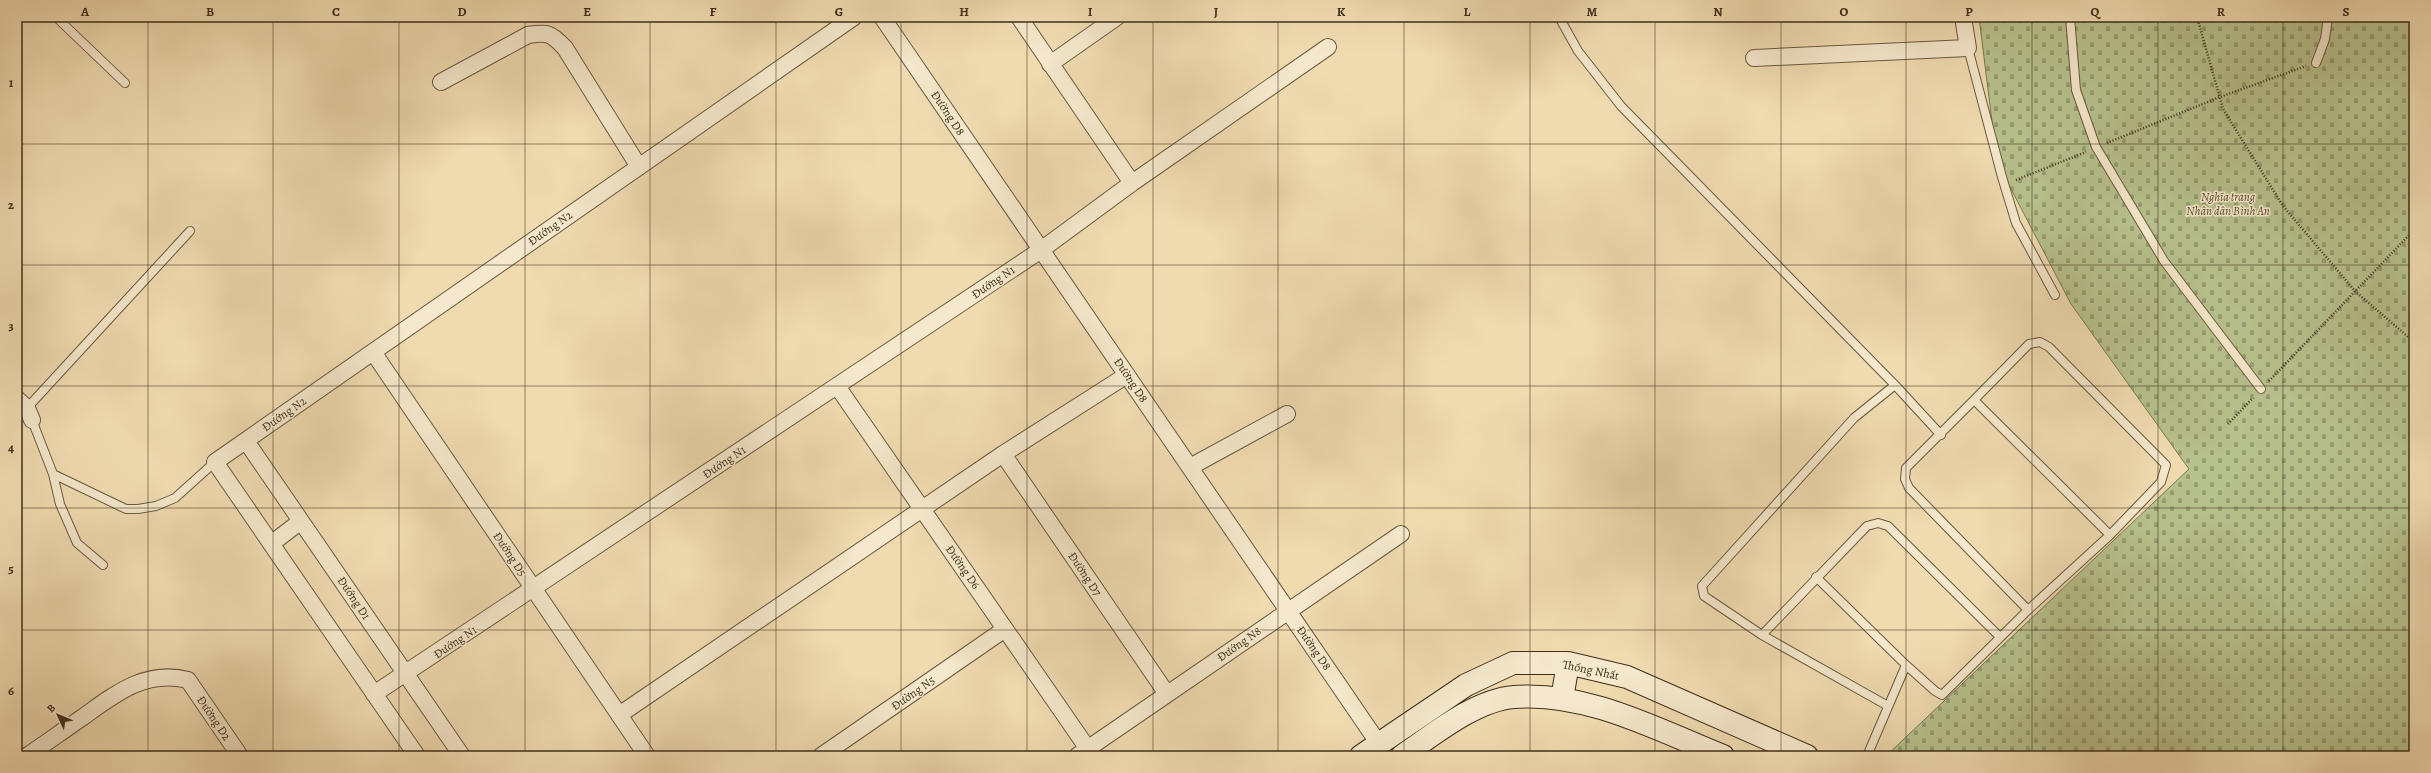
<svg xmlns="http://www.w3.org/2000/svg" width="2431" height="773" viewBox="0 0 2431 773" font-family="Alegreya,serif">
<defs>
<pattern id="cemetery-stones" width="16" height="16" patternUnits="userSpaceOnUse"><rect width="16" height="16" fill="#b7c18d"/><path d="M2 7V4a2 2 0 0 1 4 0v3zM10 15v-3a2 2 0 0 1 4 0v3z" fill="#969d72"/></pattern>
</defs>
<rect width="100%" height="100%" fill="#f0dbb1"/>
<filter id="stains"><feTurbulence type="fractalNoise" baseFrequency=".005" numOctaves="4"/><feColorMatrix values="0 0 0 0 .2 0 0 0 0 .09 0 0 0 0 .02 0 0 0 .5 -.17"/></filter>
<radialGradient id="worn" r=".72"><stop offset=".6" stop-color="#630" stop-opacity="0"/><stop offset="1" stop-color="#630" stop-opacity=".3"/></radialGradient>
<!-- cemetery -->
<path fill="url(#cemetery-stones)" stroke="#7b7854" d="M1979,17h435v739h-528l303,-287 -118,-165 -74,-142z"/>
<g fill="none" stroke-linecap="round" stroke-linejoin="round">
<!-- service casing -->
<g stroke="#6b5a40" stroke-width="10">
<path id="service" d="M56,17l69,66
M1559,17l19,34 43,55 274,279 46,50
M2070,17l6,73 20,57 68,114 97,128
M1968,48l34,129 14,46 39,72
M2316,63l9,-24 3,-22
M1974,400l55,-56 11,-2 9,5 117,118 -5,17 -51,53 -82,75
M27,408l163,-177
M32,420l21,54 73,35h12l18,-3 19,-8 40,-36
M53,474l7,30 17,39 26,22
M1816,577l90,88 -39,91
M1762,635l105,-109 11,-3 10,3 112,111
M1906,665l29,26 7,4 86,-85 -119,-122 -4,-9 1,-11 68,-68 136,135
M1888,706l-126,-71 -58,-39 -2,-10 152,-168 41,-33"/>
</g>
<!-- minor casing -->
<g stroke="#6b5a40" stroke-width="18">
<path id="minor" d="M882,17l497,727
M1019,17l113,166
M1754,58l214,-10 -5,-31
M1050,64l67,-47
M441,82l87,-47c20,-3 23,-2 37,13l74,119
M373,352l274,404
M837,386l251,363
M17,399l10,9 5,12
M246,441l216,315
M1003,454l164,240
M1190,467l97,-53
M271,544l30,-23
M374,694l667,-444 91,-67 196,-136
M619,715l384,-261 124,-79
M27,756c19,-13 37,-26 56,-39 32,-23 63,-48 105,-37l52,76
M417,756l-202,-294 639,-445
M821,756l184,-127
M1077,756l324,-222"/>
</g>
<!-- secondary casing -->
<g stroke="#3f2f1a" stroke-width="24">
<path id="secondary" d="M1562,699l6,-36
M1361,756l105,-71 47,-22h55l59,14 180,79
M1402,756c31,-21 73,-56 112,-59 72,-6 144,33 209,59"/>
</g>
<!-- path -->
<path stroke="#3f2f1a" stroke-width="2.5" stroke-dasharray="1 2" stroke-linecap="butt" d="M2197,17l26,92 60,97 72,85 59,51
M2107,143l113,-46 86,-31
M2016,180l70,-28
M2269,381l145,-151
M2228,424l25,-26"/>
<!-- service -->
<use href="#service" stroke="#f5e8cc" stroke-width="8"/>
<!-- minor -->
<use href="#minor" stroke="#f5e8cc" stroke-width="16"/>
<!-- secondary -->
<use href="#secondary" stroke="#f5e8cc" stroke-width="22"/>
</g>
<!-- grid -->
<path fill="none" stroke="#3f2f1a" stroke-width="1" stroke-opacity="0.55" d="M148,17v739M273,17v739M399,17v739M525,17v739M650,17v739M776,17v739M901,17v739M1027,17v739M1153,17v739M1278,17v739M1404,17v739M1530,17v739M1655,17v739M1781,17v739M1906,17v739M2032,17v739M2158,17v739M2283,17v739M17,144h2397M17,265h2397M17,386h2397M17,508h2397M17,630h2397"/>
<g text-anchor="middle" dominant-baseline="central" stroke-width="3" stroke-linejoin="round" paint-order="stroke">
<!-- street labels -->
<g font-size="12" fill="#3f2f1a" stroke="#f5e8cc">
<text transform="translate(948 113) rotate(56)">Đường D8</text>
<text transform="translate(550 228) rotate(-35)">Đướng N2</text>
<text transform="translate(993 282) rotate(-34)">Đướng N1</text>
<text transform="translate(1131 380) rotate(56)">Đường D8</text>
<text transform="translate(284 414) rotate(-35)">Đướng N2</text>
<text transform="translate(724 462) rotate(-34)">Đướng N1</text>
<text transform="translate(510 554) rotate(56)">Đướng D5</text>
<text transform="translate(963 567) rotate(55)">Đường D6</text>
<text transform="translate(1085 574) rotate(56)">Đường D7</text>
<text transform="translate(354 598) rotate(56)">Đướng D1</text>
<text transform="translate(455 642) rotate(-34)">Đướng N1</text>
<text transform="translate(1239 644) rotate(-35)">Đướng N8</text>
<text transform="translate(1314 648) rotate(55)">Đường D8</text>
<text transform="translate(1591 670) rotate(12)">Thống Nhất</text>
<text transform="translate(913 693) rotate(-35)">Đường N5</text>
<text transform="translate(214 718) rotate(56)">Đường D2</text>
</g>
<!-- park labels -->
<g font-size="12" font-style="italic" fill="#574c31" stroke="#f5e8cc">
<text x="2228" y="197">Nghĩa trang<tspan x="2228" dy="14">Nhân dân Bình An</tspan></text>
</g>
</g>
<!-- margin -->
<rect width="2431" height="773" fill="none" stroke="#f0dbb1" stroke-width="44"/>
<!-- north arrow -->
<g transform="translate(58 715) rotate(314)" stroke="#f5e8cc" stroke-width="3" paint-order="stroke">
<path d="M0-3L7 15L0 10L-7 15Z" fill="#3f2f1a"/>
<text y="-6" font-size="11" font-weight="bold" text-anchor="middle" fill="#3f2f1a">B</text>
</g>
<rect x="22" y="22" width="2387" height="729" fill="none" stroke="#3f2f1a" stroke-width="1.5"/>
<g font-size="13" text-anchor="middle" font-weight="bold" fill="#3f2f1a">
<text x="85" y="16">A</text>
<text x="210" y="16">B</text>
<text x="336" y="16">C</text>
<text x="462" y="16">D</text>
<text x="587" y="16">E</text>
<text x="713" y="16">F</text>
<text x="839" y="16">G</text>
<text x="964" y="16">H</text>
<text x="1090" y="16">I</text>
<text x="1216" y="16">J</text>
<text x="1341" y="16">K</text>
<text x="1467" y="16">L</text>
<text x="1592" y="16">M</text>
<text x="1718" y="16">N</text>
<text x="1844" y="16">O</text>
<text x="1969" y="16">P</text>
<text x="2095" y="16">Q</text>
<text x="2221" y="16">R</text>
<text x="2346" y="16">S</text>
<text x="11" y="87">1</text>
<text x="11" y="209">2</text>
<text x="11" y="330">3</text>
<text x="11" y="452">4</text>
<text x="11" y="573">5</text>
<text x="11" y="695">6</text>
</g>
<rect width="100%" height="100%" filter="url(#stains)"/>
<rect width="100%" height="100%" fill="url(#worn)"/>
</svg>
